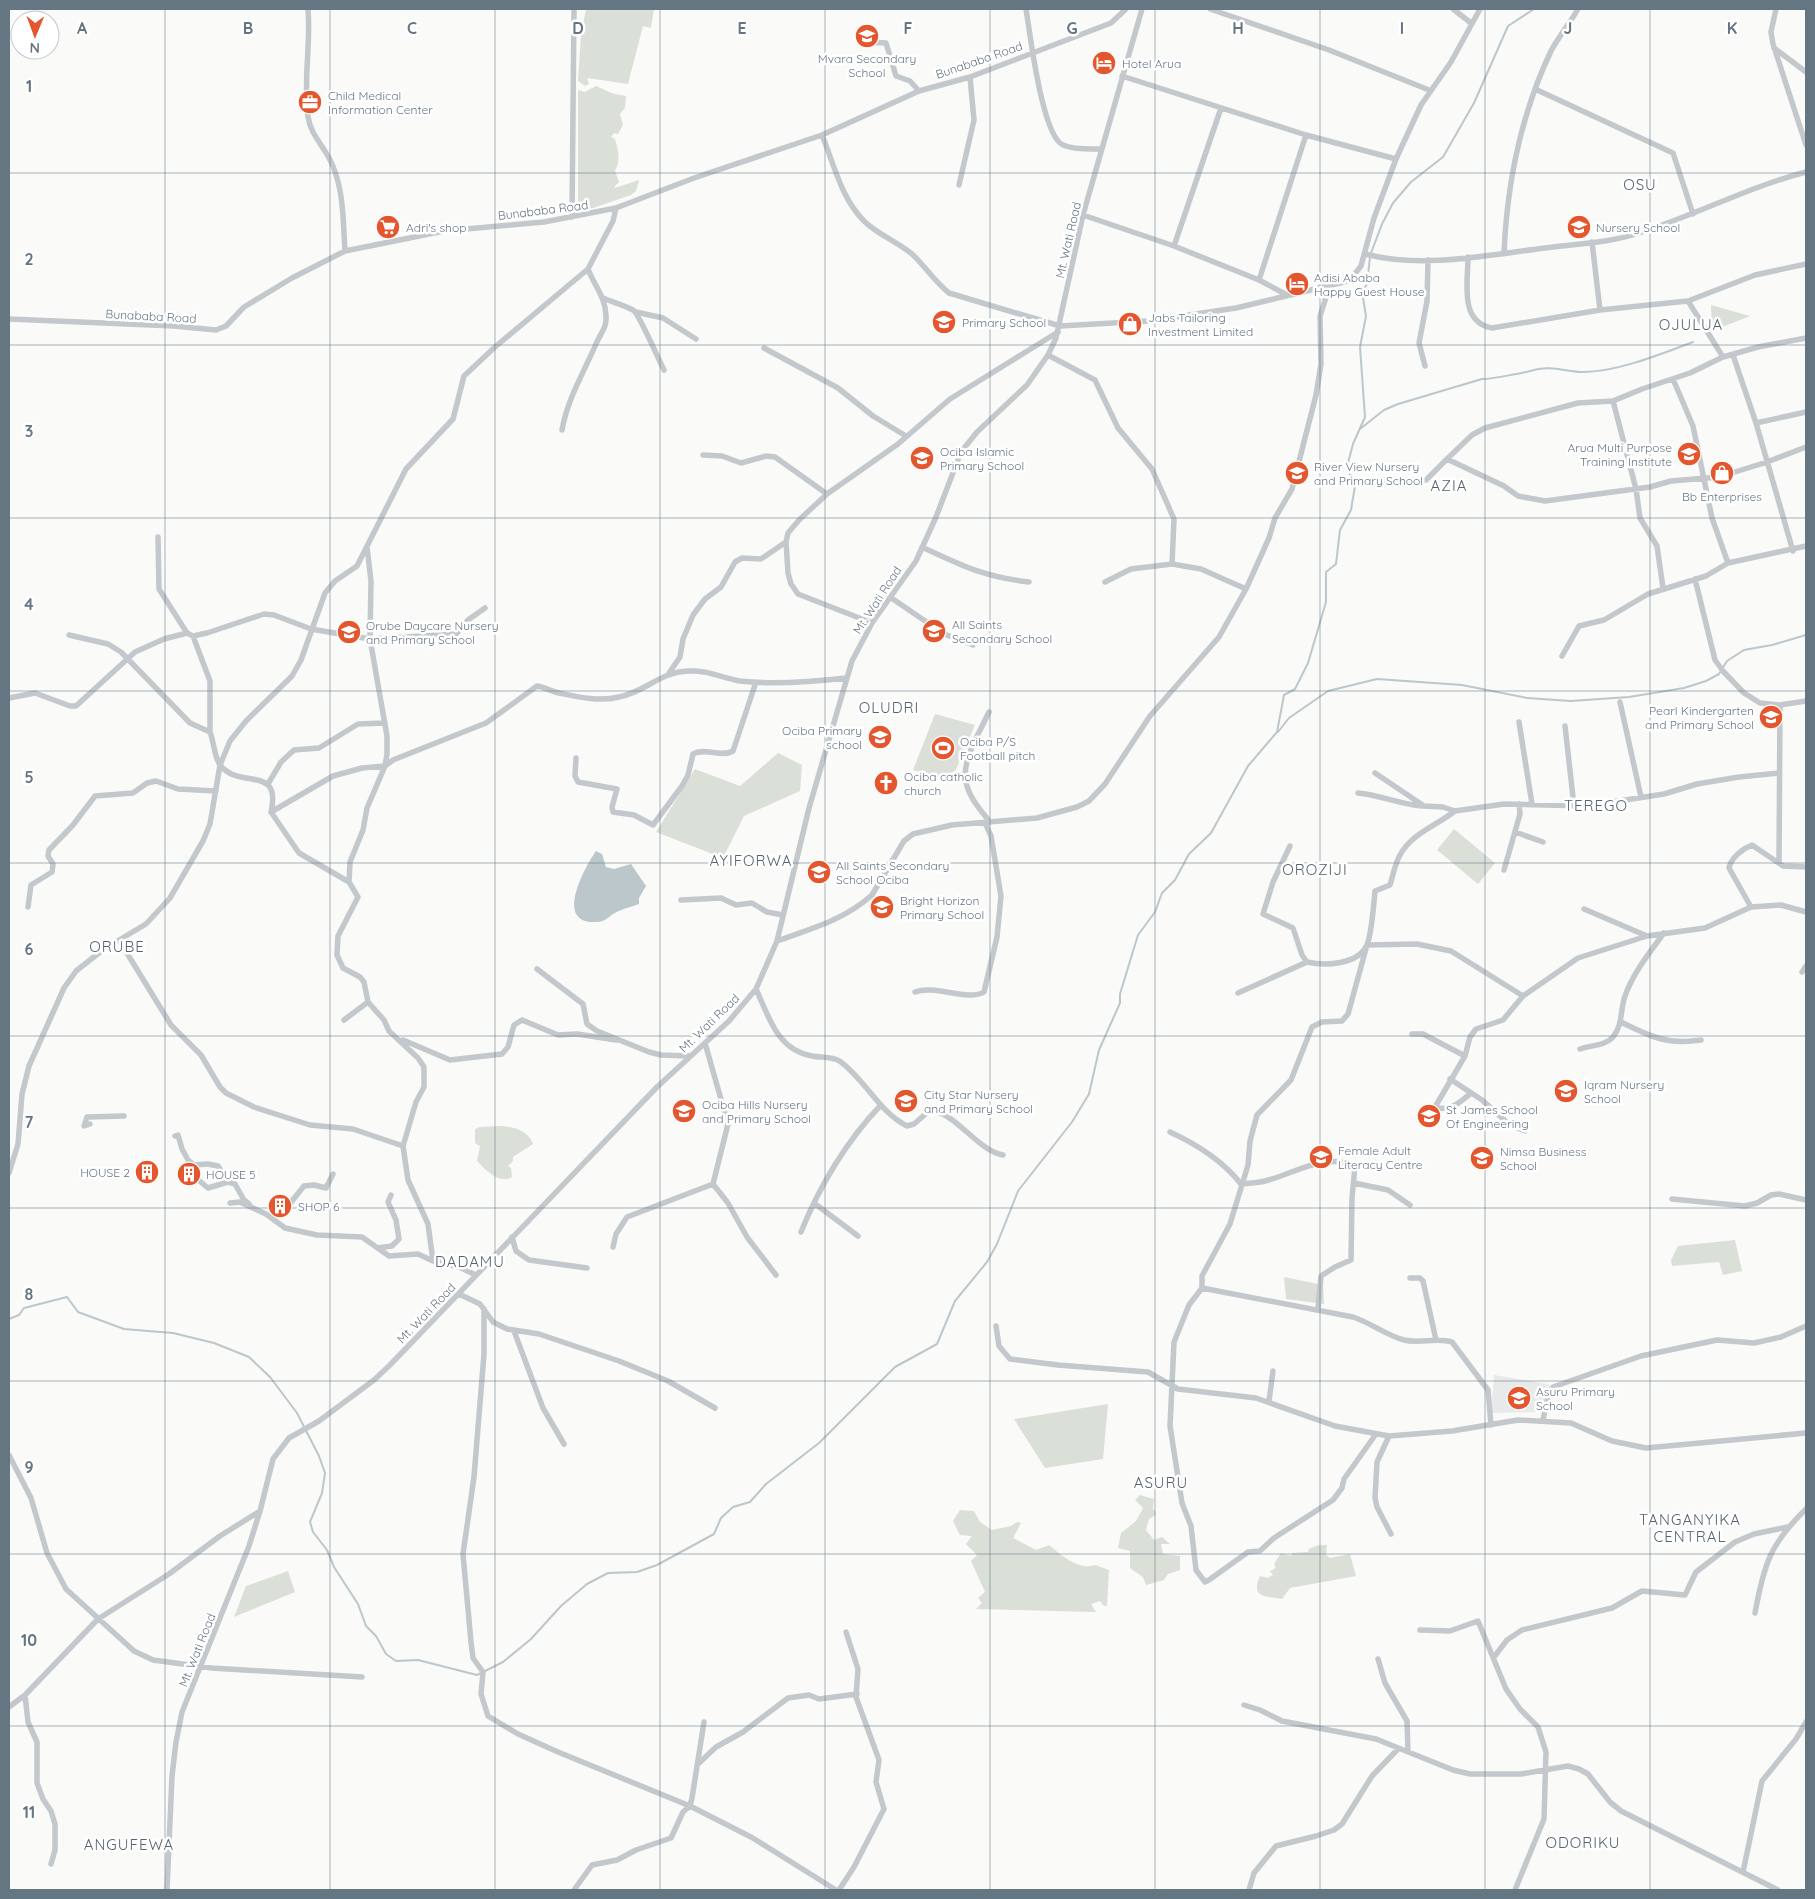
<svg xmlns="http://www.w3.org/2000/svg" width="1815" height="1899" viewBox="0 0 1815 1899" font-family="Quicksand,sans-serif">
<rect width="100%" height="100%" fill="#fafaf8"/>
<!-- built -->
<path fill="#e8e9e9" d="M1494,1375l55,9 -7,28 -51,1z"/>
<!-- green -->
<path fill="#dadfd7" d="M586,9h68l-3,19 -8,-2 -15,58 -41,-6 2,6 -4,2 -7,-5 3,-46z
M596,86l18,8 12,2 -1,12 -5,6 3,11 -5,9 -4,-1 -3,4 4,2c3,10 6,22 0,32l4,11 -4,4v2l24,-8 -3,11 -5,4 -38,13h-15v-118l7,2z
M1711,305l39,11 -38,15z
M935,714l40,11 -24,56 -38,-11z
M778,753l24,12 -2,26 -56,25 -21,42 -67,-26 39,-63 45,17z
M1454,829l41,34 -17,21 -41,-34z
M501,1126c13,1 27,4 32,18l-20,13v4l-5,5 3,2 1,9c-13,8 -26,-7 -35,-16l3,-15 -5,-3v-14l5,-2z
M1735,1240l7,31 -19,4 -4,-13 -47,4 -1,-6 7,-14z
M1284,1277l39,8 1,19 -38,-5z
M1108,1404l-5,55 -58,9 -31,-49z
M1140,1495l14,4 -1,10 3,3v3l-7,4 -3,11 8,10 8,-3 8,7h-9l2,10 17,2v14l-12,4 -4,6 -18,5 -3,-8 -13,-9v-17l-12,-3 3,-15 15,-12 7,-13 -8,-8z
M960,1510l14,1 6,11 12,8 19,-4 6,-4 4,1 -8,15 23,12 13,-5c12,10 30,26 46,20l14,5 -2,36h-3l-4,-5 -9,3 5,8 -120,-3 6,-6 -4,-5 7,-6 -14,-31 6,-6 -11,-11 6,-8 -12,-1 -7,-14z
M1319,1545h8l-1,10 4,3 20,-4 6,22 -66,12 -8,11c-16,-3 -32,-1 -22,-23l8,2 5,-3 -3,-4 6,-3 -2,-4 7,-11 10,3 1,-3 16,-1 1,-3z
M288,1571l7,21 -61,25 12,-31z"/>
<!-- water -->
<path fill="#bbc7cb" d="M596,851l6,3 4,13 8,2 17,-5 15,22 -7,12v6c-8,3 -18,5 -26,10 -6,4 -8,8 -17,8 -43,2 -11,-55 0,-71z"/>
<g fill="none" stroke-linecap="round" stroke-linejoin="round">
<!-- stream -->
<path stroke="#bbc7cb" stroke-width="2" d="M1371,253l11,-29 11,-21 18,-21 32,-25 31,-54 34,-77 26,-17
M1360,429l24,-19 14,-6 84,-25c5,1 46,-7 52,-9 16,-5 34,2 49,2 34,0 78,-18 110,-30
M1278,732l11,-14 39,-27 49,-12 85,6 65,13 44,3 58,-4 55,-9 22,-7 13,-7 8,-13 17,-11 28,-5 34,-10
M9,1319l10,-4 5,-7 43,-11 11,15 46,17 49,4 41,10 35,14 21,20 27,36 22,43 6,17 -3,20 -12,29 3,10 14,18 7,17 24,37 8,22 10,10 10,18 10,7 22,-1 59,15 26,-13 28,-23 30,-33 26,-22 21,-11 29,-1 20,-7 57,-31 7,-16 12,-11 17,-5 16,-18 53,-41 76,-76 42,-23 18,-43 32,-39 10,-18 21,-53 54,-69 17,-28 10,-44 21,-47v-9l18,-59 17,-23 7,-19 13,-13 14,-26 22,-21 37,-67 29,-34 7,-37 11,-6 13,-26 18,-61v-30l10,-8 4,-34 11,-20 4,-24 -8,-19 6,-23 12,-27 -5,-70 6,-31 -4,-24 5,-8 3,-27"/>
<!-- street -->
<path stroke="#c3c8cc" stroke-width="5.5" d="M308,9c3,36 -5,71 0,108 3,19 17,30 24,47 12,27 11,58 13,87
M1026,9c4,24 16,127 37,136 11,5 27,4 38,4
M1210,9l119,41 100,40
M1453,9l18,14
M1776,9l-5,23 2,12 33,101
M866,42l20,1 10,33 14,5 9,10
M1774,48l32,24
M1122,76l184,59 90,24
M1535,89l138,64 20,61
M822,135c12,29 19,63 42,86 14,14 33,20 48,33 13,12 22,27 37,39l111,33 88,-5 88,-13 108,-26 6,-2 11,-14 13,-48 22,-59 25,-54 30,-43 29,-53
M959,185l15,-65 -4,-43
M1083,215l91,31 85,34 28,15
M572,217l2,-208
M1592,242l8,68
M1174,246l47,-138
M1504,253c3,-69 17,-139 47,-202 8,-15 19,-28 27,-42
M1365,254c58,15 122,1 180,-6 31,-4 64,-5 94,-15 57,-18 109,-46 167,-61
M1468,257c0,26 -9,65 24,71l108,-18 88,-9 67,-26 51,-11
M1259,280l47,-145
M603,298c9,4 21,7 30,12 6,3 26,51 31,60
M1688,301l35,56
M636,312l27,6 33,21
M9,319l165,7 42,4 10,-4 18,-19 48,-29 53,-27 99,-20 100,-9 72,-14 78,-30 128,-43 97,-44 51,-14 141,-54 15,-14
M764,348l74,40 35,28 33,20
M1048,355l47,25 23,48 34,41 22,50 -2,45 29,5 45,20
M1733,355l23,68 37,128
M1425,366l-6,-23 8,-42 1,-41
M1673,379l20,47 19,92 16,45
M1613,401l23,88 4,29 17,28 6,42
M1756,423l50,-11
M562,430c5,-30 22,-58 34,-86 4,-10 11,-16 10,-28 0,-18 -12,-31 -18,-47
M703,455l19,1 19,7 25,-7 9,1 52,37
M1447,459l25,-24 13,-7 93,-25 35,-2 29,-12 48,-16 33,-16 35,-10 48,-9
M1367,480h59l21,-21 57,27 14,10 27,5 105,-14 21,-6 48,-4 48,-15 39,-15
M158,537l1,52 28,44
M367,547l4,34 -1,58 17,97v18l-2,12 -18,42 -4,22 -13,32 -1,20 9,15 -20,39 -1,19 6,13 17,9 4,5 4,20 16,18 5,11 29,27 6,9v20l-8,15 -13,44 5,34 20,44 5,37 26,6 17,8
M922,547c41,19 62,30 107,35
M1695,579l20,81 8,11 21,22 16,10 20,2 26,-4
M1105,582l26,-13 41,-5
M890,597l54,37 29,11
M872,623l-74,-29 -7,-10 -3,-11 -2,-31 2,-9 11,-13 28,-26 71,-50 52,-45 108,-67
M69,635l39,9 13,8 69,71 20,9c4,10 4,24 10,33 19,25 62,-1 51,47l28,41 50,29
M193,636l17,45v51
M1562,656l17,-30 25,-6 44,-26 58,-18 22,-13 78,-17
M669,673l11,-16 3,-18 10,-24 12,-16 16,-12 14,-25 7,-4 19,1 25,-17
M9,698l26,-5 35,13h6l59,-54 29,-13 23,-6 6,3 14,-3 57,-19 10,1 37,14 59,10 86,-5 12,-14 17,-12
M1620,702l21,95
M989,712c-9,20 -30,51 -22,74 4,14 15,26 23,36
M1519,722l13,82
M1565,726l9,80
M576,758l-1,18 3,6 39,7 -5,18 1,5 21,3 19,10 29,-39 6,-11 5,-21c12,-7 28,4 40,-3l23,-69
M1375,773l49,33 19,1 12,4 49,-7 82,2 78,-12 33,-10 42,-7 40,-4
M268,784l13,-22 13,-12 25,-2 39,-24 27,-1
M1358,793c22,2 41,11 64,13
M271,812l62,-36 29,-8 23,-2 8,-6 93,-37 51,-37c7,1 14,5 22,7 19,4 40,9 60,4 27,-5 40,-25 69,-26 21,-1 33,7 52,10 35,4 71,1 106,-3
M1515,832l28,10
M1290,846l-17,36 -10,32 30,14 9,27 5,7c18,4 51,3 60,-17 4,-10 7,-42 8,-54l15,-6c3,-10 5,-21 10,-30 12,-22 36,-29 55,-44
M1779,863l1,-158
M1504,870l16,-56 -1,-10
M681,900l40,-2 15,7 16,-2 15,9 16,3
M28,907l3,-22 21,-13 1,-8 -5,-8 1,-6 24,-25 22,-29 38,-3 14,-10 9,-2 22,8 38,2
M1751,907l-22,-39c2,-10 13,-19 23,-23l31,21 23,1
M1584,909l63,27
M119,940l52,85 30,30 19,32 6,6 28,14 56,18 43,4 50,17
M777,941c34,-12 67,-21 95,-46l32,-54 9,-7 39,-9 85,-7 40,-11 12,-6 16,-17 45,-68 69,-79 27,-48 23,-51 6,-20 17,-29 24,-94 5,-31 -1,-48 10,-31
M537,969l46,35 4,20 10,7 52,21 12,3 28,1
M1802,972l4,-6
M756,989c13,28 21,61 56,67 9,2 21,0 29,6 25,19 38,50 66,64l7,-2 15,-13c24,-2 47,39 74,44
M915,992c20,-8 52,10 69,0l13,-55 4,-41 -10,-60 -6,-13
M1238,993l69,-31
M344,1020l24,-18
M1621,1022c30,15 46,23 80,18
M1412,1034h11l42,22
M403,1040l47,20 52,-6 6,-7 6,-22 8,-5 36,15 19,-1 39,6
M705,1043l23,81 -15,60 15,19 19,34 29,38
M1580,1049c11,-4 25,-3 33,-12 10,-12 7,-27 12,-41 8,-23 25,-44 39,-63
M1450,1079l32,21 28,25 15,6
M1470,1094c-11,9 -20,18 -35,13l30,-51 5,-19 6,-8 27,-9 20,-24 55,-38 69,-22 58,-8 46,-21 30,-2 25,7
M90,1124l-6,2 3,-9 37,-1
M1170,1132c26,12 53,29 71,52 8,-1 16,-1 24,-3 29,-7 59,-29 90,-15l-3,32 -1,62 -16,7 -14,9 -3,33
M175,1136l3,-1 4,14 6,11 6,5 14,-1 10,2 10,16
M9,1173l9,-29 4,-50 7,-28 35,-78 12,-17 28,-22 42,-25 24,-26 33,-57 7,-17 10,-59 10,-24 16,-20 46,-45 9,-16 24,-67 10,-12 22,-15 49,-97 47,-50 11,-43 31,-29 93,-78 25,-48 3,-13
M196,1178l12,10 20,-6 7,2 9,16 5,4
M1354,1183l34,7 22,15
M1672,1199l73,7 12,-3 14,-8 8,-1 27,6
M230,1203l10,-1 26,12 19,14 32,7 45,2 27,19 29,-2 15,7
M814,1203l44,33
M272,1211h12l20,-25 10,-1 12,3 7,-14
M801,1232c18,-45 46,-92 80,-127
M512,1237l4,14 13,9 58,8
M613,1247l3,-13 11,-17 86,-33
M377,1248l15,-2 7,-7 -3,-19 -8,-18 3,-7
M1410,1278h10l3,3 13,59
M1202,1288l151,29c18,6 33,18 51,23 16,4 32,-3 48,2l36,48 3,35
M459,1294l21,10 13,18 14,7 32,5 80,27 49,20 47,27
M484,1309v45l-10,123 -11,77 8,88 2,16 10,14 -2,22 7,22 30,18 40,18 132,54 61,31 85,53
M996,1326l3,20 11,13 48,6 90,7 30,17 78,9 79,28 54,10 63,-5 66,-11 53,3 41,18 34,7 160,-15
M514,1331l29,77 21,36
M1269,1401l4,-30
M1543,1420l6,-28 4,-5 88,-31 76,-16 37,3 27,-6 25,-11
M1376,1434l-32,45 -2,9 -9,12 -59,38 -14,13 -12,1 -39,28 -4,2 -9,-12 -5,-44 -9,-23 -12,-77 4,-84 15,-37 13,-17v-12l28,-52 18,-59 2,-24 7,-26 34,-35 21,-53 10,-5 20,-1 6,-7 19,-69 50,-1 34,7 72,45
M1389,1436l-12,26 -2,36 2,9 14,27
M9,1455l22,43 16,55 19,36 68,62 19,9 59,8 150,9
M1755,1613c9,-49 15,-69 51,-104
M1420,1630l30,1 28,-10 28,68 14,20 18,18 8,25 -2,67 -29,71
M1494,1657l13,-17 15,-10 90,-22 30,-17 43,4 11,-23 39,-30 19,-8 34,-7
M1378,1659l7,24 22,38 1,31
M25,1695l3,27 9,20v41l6,16 8,12 4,13v26l-4,14
M1244,1705l16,5 22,11 94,18 77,31 17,4h51l47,-8 11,3 9,5 22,28 11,9 157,79
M9,1707l16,-12 73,-76 71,-45 51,-38 40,-25
M698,1764l18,-17 27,-15 45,-34 21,-3 10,4 38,-5
M1743,1872l19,-91 34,-42 10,-17
M167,1890l5,-114 4,-34 6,-30 67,-166 11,-35 13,-52 16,-21 30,-17 55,-41 16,-15 267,-278 72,-66 27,-32 21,-48 32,-133 43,-147 20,-38 44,-62 20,-44 25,-65 16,-20 50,-47 21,-30 8,-17 27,-123 59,-206
M574,1890l18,-25 25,-5 19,-10 35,-12 12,-26 7,-6 2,-8 12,-76
M839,1890l15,-23 30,-58 -8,-27 3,-22 -23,-63 2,-28 -12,-37
M1249,1890l5,-17 22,-27 40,-10 18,-6 8,-6 30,-48 26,-27"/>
</g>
<!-- grid -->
<path fill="none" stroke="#657683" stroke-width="1" stroke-opacity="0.55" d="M165,9v1881M330,9v1881M495,9v1881M660,9v1881M825,9v1881M990,9v1881M1155,9v1881M1320,9v1881M1485,9v1881M1650,9v1881M9,173h1797M9,345h1797M9,518h1797M9,691h1797M9,863h1797M9,1036h1797M9,1208h1797M9,1381h1797M9,1554h1797M9,1726h1797"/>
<!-- icons -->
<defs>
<g id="school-disc" transform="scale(1.25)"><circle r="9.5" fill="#e4572e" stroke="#fff"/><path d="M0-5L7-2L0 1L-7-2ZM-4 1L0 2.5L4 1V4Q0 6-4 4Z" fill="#fff"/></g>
<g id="hotel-disc" transform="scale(1.25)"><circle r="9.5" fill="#e4572e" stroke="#fff"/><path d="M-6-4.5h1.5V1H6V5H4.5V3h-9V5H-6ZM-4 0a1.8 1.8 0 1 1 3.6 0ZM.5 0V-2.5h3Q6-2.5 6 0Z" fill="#fff"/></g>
<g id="office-disc" transform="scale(1.25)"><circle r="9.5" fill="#e4572e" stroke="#fff"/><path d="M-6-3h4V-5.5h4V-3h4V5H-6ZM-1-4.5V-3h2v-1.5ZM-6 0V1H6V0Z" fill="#fff"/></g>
<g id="supermarket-disc" transform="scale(1.25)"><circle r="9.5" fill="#e4572e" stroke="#fff"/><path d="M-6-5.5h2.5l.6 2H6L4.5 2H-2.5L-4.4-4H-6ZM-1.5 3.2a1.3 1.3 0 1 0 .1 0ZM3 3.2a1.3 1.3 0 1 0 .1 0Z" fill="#fff"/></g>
<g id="shop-disc" transform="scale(1.25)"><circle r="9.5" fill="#e4572e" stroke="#fff"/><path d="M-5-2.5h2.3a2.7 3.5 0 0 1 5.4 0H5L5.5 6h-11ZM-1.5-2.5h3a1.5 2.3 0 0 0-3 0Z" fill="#fff"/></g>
<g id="university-disc" transform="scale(1.25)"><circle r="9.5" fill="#e4572e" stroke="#fff"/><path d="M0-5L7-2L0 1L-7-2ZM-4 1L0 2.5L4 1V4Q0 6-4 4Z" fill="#fff"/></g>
<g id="stadium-disc" transform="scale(1.25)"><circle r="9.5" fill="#e4572e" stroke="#fff"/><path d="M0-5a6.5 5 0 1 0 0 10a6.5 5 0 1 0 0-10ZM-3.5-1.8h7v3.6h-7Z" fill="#fff"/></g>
<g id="church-disc" transform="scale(1.25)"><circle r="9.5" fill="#e4572e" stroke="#fff"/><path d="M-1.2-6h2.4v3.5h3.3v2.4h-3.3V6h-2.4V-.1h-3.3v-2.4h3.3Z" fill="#fff"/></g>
<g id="building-disc" transform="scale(1.25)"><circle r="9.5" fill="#e4572e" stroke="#fff"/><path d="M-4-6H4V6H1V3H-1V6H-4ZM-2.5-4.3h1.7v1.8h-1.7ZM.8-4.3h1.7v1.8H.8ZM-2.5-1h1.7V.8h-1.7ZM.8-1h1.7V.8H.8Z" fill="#fff"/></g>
</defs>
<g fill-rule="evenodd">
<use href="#school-disc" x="867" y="36"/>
<use href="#hotel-disc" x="1104" y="63"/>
<use href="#office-disc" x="310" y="102"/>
<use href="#supermarket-disc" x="388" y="227"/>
<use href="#school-disc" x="1579" y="227"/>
<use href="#hotel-disc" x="1297" y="284"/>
<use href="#school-disc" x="944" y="322"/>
<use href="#shop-disc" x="1130" y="324"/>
<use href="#university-disc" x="1689" y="454"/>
<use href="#school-disc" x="922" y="458"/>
<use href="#school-disc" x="1297" y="473"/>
<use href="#shop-disc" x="1722" y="473"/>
<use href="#school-disc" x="934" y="631"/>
<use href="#school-disc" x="349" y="632"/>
<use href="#school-disc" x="1771" y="717"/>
<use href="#school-disc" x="880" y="737"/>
<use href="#stadium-disc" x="943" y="748"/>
<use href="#church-disc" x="886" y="783"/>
<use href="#university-disc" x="819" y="872"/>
<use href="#school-disc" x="882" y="907"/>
<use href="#school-disc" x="1566" y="1091"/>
<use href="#school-disc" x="906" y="1101"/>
<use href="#school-disc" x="684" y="1111"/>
<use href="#university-disc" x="1429" y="1116"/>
<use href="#school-disc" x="1321" y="1157"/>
<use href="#university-disc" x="1482" y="1158"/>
<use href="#building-disc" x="147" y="1172"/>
<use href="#building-disc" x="189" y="1174"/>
<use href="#building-disc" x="280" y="1206"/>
<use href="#school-disc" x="1519" y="1398"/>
</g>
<g text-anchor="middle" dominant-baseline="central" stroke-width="5" stroke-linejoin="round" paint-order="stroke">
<!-- poi labels -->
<g font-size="12" fill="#657683" stroke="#fff" text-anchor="start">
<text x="867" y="58" text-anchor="middle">Mvara Secondary<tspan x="867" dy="14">School</tspan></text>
<text x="1122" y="63">Hotel Arua</text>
<text x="328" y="95">Child Medical<tspan x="328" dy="14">Information Center</tspan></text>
<text x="406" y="227">Adri's shop</text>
<text x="1596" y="227">Nursery School</text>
<text x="1314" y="277">Adisi Ababa<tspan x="1314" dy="14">Happy Guest House</tspan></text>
<text x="1148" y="317">Jabs Tailoring<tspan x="1148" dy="14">Investment Limited</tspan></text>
<text x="962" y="322">Primary School</text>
<text x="1672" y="447" text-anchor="end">Arua Multi Purpose<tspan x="1672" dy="14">Training Institute</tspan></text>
<text x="940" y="451">Ociba Islamic<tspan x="940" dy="14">Primary School</tspan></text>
<text x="1314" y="466">River View Nursery<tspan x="1314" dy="14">and Primary School</tspan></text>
<text x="1722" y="496" text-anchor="middle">Bb Enterprises</text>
<text x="952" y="624">All Saints<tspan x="952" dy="14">Secondary School</tspan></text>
<text x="366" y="625">Orube Daycare Nursery<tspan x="366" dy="14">and Primary School</tspan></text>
<text x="1754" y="710" text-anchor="end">Pearl Kindergarten<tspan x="1754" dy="14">and Primary School</tspan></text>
<text x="862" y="730" text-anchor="end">Ociba Primary<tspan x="862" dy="14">school</tspan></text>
<text x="960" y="741">Ociba P/S<tspan x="960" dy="14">Football pitch</tspan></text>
<text x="904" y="776">Ociba catholic<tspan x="904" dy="14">church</tspan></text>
<text x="836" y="865">All Saints Secondary<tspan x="836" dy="14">School Ociba</tspan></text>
<text x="900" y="900">Bright Horizon<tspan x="900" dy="14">Primary School</tspan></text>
<text x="1584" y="1084">Iqram Nursery<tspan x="1584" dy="14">School</tspan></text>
<text x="924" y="1094">City Star Nursery<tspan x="924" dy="14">and Primary School</tspan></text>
<text x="702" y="1104">Ociba Hills Nursery<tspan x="702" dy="14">and Primary School</tspan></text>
<text x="1446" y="1109">St James School<tspan x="1446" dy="14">Of Engineering</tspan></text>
<text x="1338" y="1150">Female Adult<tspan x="1338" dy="14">Literacy Centre</tspan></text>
<text x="1500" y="1151">Nimsa Business<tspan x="1500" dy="14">School</tspan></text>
<text x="130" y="1172" text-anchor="end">HOUSE 2</text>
<text x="206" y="1174">HOUSE 5</text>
<text x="298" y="1206">SHOP 6</text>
<text x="1536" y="1391">Asuru Primary<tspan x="1536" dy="14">School</tspan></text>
</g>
<!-- street labels -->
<g font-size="12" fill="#657683" stroke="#fff">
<text transform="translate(979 60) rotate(-19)">Bunababa Road</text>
<text transform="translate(543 210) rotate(-7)">Bunababa Road</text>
<text transform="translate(1068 240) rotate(-77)">Mt. Wati Road</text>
<text transform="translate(151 316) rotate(3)">Bunababa Road</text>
<text transform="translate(877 600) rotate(-57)">Mt. Wati Road</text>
<text transform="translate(709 1023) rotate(-44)">Mt. Wati Road</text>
<text transform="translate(426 1313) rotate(-46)">Mt. Wati Road</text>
<text transform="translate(197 1650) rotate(-68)">Mt. Wati Road</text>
</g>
<!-- quarter labels -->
<g font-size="15" letter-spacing="1" fill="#57646e" stroke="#fff">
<text x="1640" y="184">OSU</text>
<text x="1691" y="324">OJULUA</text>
<text x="1449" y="485">AZIA</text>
<text x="889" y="707">OLUDRI</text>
<text x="1596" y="805">TEREGO</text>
<text x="751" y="860">AYIFORWA</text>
<text x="1315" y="869">OROZIJI</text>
<text x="117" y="946">ORUBE</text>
<text x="470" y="1261">DADAMU</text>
<text x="1161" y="1482">ASURU</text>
<text x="1690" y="1519">TANGANYIKA<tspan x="1690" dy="17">CENTRAL</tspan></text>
<text x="1583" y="1842">ODORIKU</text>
<text x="129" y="1844">ANGUFEWA</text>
</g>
</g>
<g font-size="16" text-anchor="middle" font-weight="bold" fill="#657683" stroke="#fff" stroke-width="5" stroke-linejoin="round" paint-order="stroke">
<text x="82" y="34">A</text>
<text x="248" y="34">B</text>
<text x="412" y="34">C</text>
<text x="578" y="34">D</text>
<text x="742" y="34">E</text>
<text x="908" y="34">F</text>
<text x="1072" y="34">G</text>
<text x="1238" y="34">H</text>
<text x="1402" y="34">I</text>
<text x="1568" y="34">J</text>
<text x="1732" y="34">K</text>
<text x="29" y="92">1</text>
<text x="29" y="265">2</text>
<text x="29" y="437">3</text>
<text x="29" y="610">4</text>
<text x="29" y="783">5</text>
<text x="29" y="955">6</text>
<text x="29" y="1128">7</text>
<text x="29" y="1300">8</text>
<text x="29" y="1473">9</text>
<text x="29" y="1646">10</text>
<text x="29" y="1818">11</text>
</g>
<!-- border -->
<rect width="1815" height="1899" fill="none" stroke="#657683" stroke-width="20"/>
<!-- north arrow -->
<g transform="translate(35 35) rotate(181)"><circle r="24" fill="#ffffff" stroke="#c1c8cd"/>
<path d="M0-4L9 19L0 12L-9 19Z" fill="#e4572e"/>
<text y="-8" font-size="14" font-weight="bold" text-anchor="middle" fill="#657683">N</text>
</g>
</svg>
